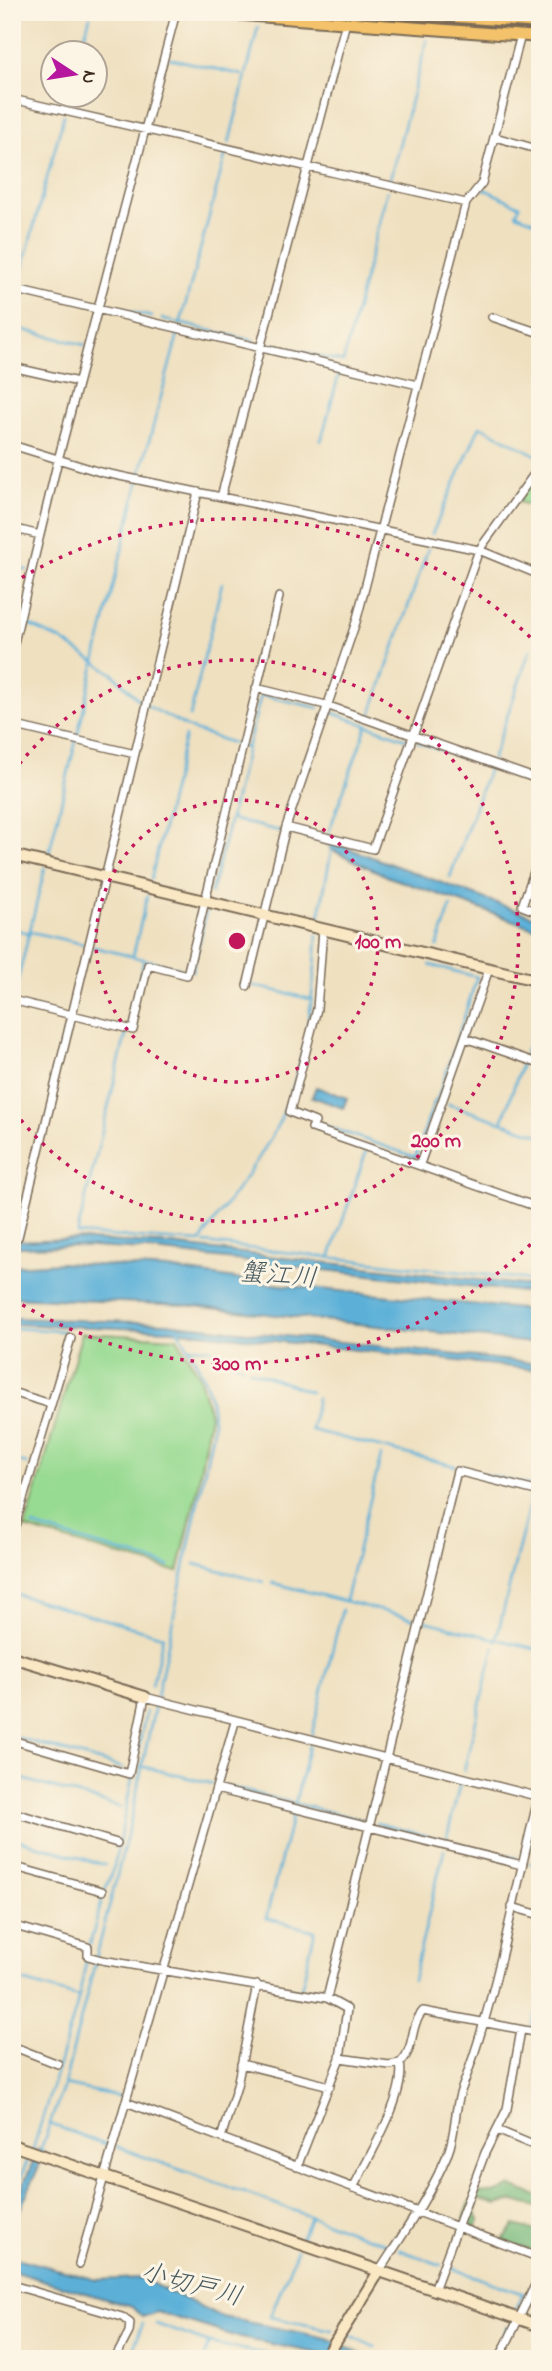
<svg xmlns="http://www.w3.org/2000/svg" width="552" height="2371" viewBox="0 0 552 2371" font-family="'Indie Flower','Klee One',sans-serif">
<rect width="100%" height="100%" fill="#fcf5e5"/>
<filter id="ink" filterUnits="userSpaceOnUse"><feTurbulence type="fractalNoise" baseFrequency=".0143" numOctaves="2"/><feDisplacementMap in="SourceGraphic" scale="14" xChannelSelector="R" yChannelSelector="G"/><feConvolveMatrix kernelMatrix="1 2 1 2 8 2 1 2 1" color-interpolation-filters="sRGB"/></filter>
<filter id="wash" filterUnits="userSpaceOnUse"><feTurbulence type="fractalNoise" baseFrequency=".00686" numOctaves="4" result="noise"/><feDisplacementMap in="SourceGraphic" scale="28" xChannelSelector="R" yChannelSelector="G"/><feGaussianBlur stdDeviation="1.57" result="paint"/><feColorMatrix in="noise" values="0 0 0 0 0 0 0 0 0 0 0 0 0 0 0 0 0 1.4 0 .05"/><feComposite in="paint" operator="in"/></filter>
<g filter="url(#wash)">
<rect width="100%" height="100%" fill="#efe0c0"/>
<!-- green -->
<path fill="#97da91" stroke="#698258" stroke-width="2" d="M531,484l9,3v21l-22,-6z
M82,1333l95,5 22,37 11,40 -14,81 -18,76 -153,-44z"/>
<!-- forest -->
<path fill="#79ba7b" stroke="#5a724c" stroke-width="2" d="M511,2186l29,11v11l-26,-7 -18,4 -22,-8 3,-5 17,1z
M470,2201l7,3 -2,8 4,8 -4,8 -11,-8z
M515,2225l25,7 -3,20 -35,-11z"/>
<!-- water -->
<path fill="#5cb0d8" stroke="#4c6d7b" stroke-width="2" d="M289,832l42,10 209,77v11l-151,-53 -59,-28v-4z
M316,1087l31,11 -4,10 -31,-11z
M74,1239l97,6 369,42v7l-394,-44 -72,-4 -62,1v-6z
M61,1263l108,6 93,14 278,28v33l-356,-39 -172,-8v-31z
M12,1318l154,5 374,41v6l-368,-40 -160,-6z
M38,2149l7,3 -33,76v-15z
M12,2257l85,23 44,-2 81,39 105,21 44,21h-24l-106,-21 -84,-26 -15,5 -10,-10 -120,-36z"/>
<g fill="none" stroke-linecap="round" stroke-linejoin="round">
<!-- stream -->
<path stroke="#5cb0d8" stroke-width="2.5" d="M80,52l10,-35
M169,58l73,17
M67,106l3,-12
M229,143l29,-116
M389,183l38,-143
M484,189l36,17 -4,8 24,9
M12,284l82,19
M18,285l46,-170
M12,306l3,-13
M104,306l48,11
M162,319l92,22
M180,325l46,-172
M12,327l73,18
M269,344l74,18 44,-171
M321,441l19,-71
M432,534l48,-108 58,30
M12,566l15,4
M12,617l49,23 51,33 30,30 49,26 56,19 -17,71 62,15
M330,712l76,27
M371,714l57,-165
M190,716l32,-133
M418,742l122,44
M247,748l14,-53 58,13
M492,760l38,-110
M328,834l39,-109
M47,861l94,-390 37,-137
M450,877l39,-109
M151,879l34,-143
M211,893l19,-74
M319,918l13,-71
M12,929l18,4
M31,932l52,12
M94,947l85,21
M437,947l14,-41
M133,956l14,-60
M430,965l47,12 -40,124
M192,971l15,-62
M251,985l59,14
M12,1004l33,-136
M129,1019l15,-60
M126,1034l-49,200 123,8c25,-38 61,-81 80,-122 26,-55 34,-125 37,-185
M525,1053l15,-42
M448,1104l92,31
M502,1122l21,-62
M320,1124l95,33 20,-57
M204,1243l336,38
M330,1258l36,-106
M12,1328l51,3
M188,1347l21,1 33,19
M249,1370l62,22
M317,1398l-6,32 144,36
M12,1460l15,4
M463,1469l77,19
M33,1526l136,40
M195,1564l69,18
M273,1583l142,36
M12,1593l151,43 -11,50
M345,1601l36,-145
M425,1621l115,29
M496,1641l36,-148
M312,1734l30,-124
M12,1736l111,32
M141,1766l72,18
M464,1770l30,-123
M12,1776l108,31
M220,1785l146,36
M295,1803l14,-57
M293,1812l-27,106 49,13 -14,58
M376,1823l140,35
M12,1838l93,27
M446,1841l14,-58
M530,1863l10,3
M90,1944l14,-51 10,-27 32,-154
M12,1978l66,19
M413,1980l31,-130
M532,2027l8,-27
M64,2085l58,12
M50,2124l58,21
M117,2147l272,98
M33,2149l43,-140 11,-51
M40,2151l24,-66 66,-261 82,-389c6,-40 -14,-71 -34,-105
M12,2197l18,-42
M301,2239l9,-22
M297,2250l-27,67 62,13
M400,2250l41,15
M448,2267l76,27
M532,2297l8,3
M515,2309l8,-16
M156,2324l53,19 83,16
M346,2333l29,14
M12,2346l41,13
M129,2359l14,-35
M203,2359l6,-16
M494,2359l13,-33"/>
</g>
</g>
<g filter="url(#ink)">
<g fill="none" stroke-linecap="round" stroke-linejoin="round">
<!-- street casing -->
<g stroke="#7a6a57" stroke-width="10">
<path id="street" d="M12,99l454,104
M495,137l45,13
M12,289l406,96
M492,317l48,16
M12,367l66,15
M12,445l88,27 379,78 61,25
M221,497l125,-475
M12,528l28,7
M12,651l46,-191 118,-448
M256,688l70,17 214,75
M12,725l123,29
M286,827l87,22 106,-299 61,-84
M540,855l-18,51 18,7
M323,929l-6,80 -27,103 25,10 -3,6 228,80
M247,986l39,-159 70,-205 110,-419 16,-20 39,-148
M12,1000l60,15 126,-523
M465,1038l75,26
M420,1164l69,-195
M12,1238l6,-1 54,-222 61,15 15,-65 39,10 92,-378
M12,1392l39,12
M12,1536l59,-198
M12,1740l117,34 16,-77 395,100
M216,1789l306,76
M12,1812l105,31
M12,1866l90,25
M512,1907l28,8
M12,1925l76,22v9l14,4 225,38 20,11 -7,49 -43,109
M327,1998l130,-527 83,21
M12,2046l46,18
M340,2058l49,7 11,-2c16,-15 9,-37 23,-52l117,22
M241,2064l89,22
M126,2102l414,156
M497,2130l43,18
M221,2138l16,-52 20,-101
M353,2188c15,-30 54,-93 47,-125
M79,2264l156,-542
M378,2273c25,-39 52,-77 70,-120 8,-19 6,-43 13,-62 37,-96 53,-200 79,-299
M12,2285l110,32 8,6 -1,9 -14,27
M434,2290l51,-137 22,-44 14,-79
M499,2359l41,-84"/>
</g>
<!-- secondary casing -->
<g stroke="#7a6a57" stroke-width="14">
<path id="secondary" d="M12,21l4,-9
M12,855l528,126
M12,1657l133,40
M12,2145l528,181
M325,2359l53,-86"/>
</g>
<!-- primary casing -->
<g stroke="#7a6a57" stroke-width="14">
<path id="primary" d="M204,12l336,25
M389,12l151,11"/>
</g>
<!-- street -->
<use href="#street" stroke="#fff" stroke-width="7"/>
<!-- secondary -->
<use href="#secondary" stroke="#fae7c3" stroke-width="10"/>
<!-- primary -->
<use href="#primary" stroke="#f3c26a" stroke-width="10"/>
</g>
</g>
<!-- distance rings -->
<g fill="none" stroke="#c2185b" stroke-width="3.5" stroke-dasharray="3.5 7">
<circle cx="237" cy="941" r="141"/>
<path d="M13 772A281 281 0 1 1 13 1110"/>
<path d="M538 1237A422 422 0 0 1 13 1299M13 583A422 422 0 0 1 538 645"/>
</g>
<g text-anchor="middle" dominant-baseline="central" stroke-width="6" stroke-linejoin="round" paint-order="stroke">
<!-- water labels -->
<g font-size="26" font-style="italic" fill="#47595f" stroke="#fcf5e5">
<text transform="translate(278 1277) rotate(5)">蟹江川</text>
<text transform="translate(191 2286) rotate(15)">小切戸川</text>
</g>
</g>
<circle cx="237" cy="941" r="10" fill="#c2185b" stroke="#fcf5e5" stroke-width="3.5"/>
<g font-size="21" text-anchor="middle" font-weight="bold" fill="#c2185b" stroke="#fcf5e5" stroke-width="6" stroke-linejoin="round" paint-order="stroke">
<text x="378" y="948">100 m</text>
<text x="436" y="1147">200 m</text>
<text x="237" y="1370">300 m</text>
</g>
<!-- margin -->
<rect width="552" height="2371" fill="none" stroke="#fcf5e5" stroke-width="42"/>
<!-- north arrow -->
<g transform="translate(74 74) rotate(102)"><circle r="33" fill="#fcf5e5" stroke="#afa495" stroke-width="2"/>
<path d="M0-5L12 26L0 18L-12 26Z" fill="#b5179e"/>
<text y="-10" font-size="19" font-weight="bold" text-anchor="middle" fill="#3b2a1e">N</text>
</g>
</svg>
